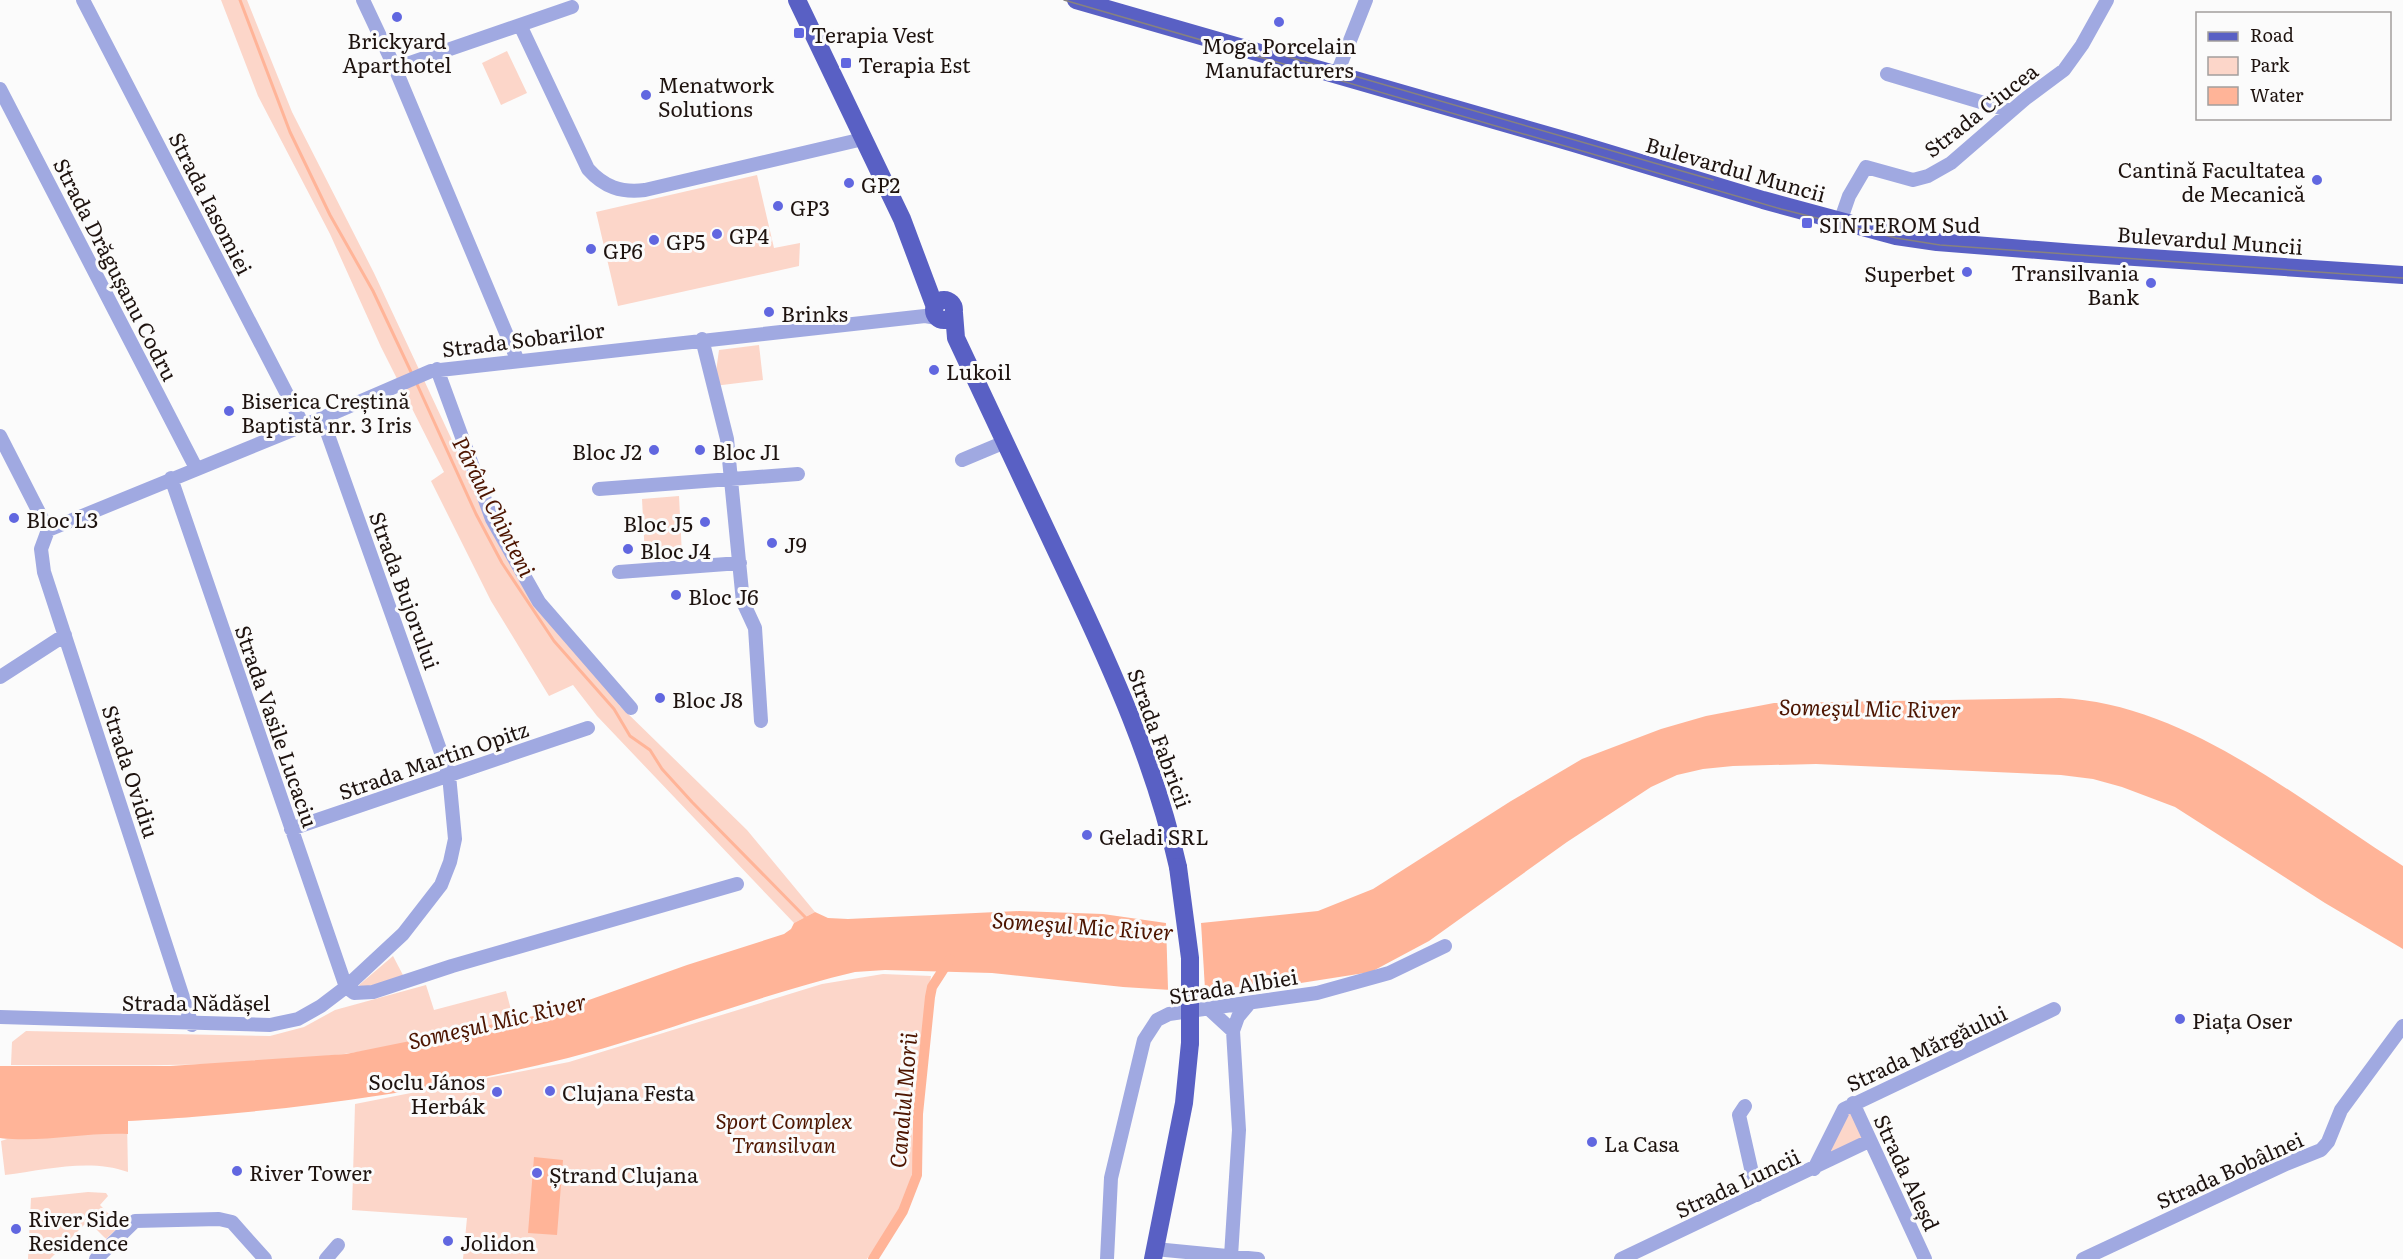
<svg xmlns="http://www.w3.org/2000/svg" width="2403" height="1259" viewBox="0 0 2403 1259" font-family="Literata,serif">
<rect width="100%" height="100%" fill="#fbfbfb"/>
<!-- green -->
<path fill="#fcd6c9" d="M221,0h26l45,112 82,161 133,285 113,148 127,124 68,82 -21,11 -197,-207 -24,-31 -24,11 -58,-95 -60,-120 13,-9 -63,-125 -51,-113 -72,-138z
M507,51l20,42 -26,12 -19,-42z
M757,175l17,73 26,-5 -1,23 -181,40 -22,-94z
M759,345l4,35 -49,6 5,-36z
M679,496l3,59 -37,2 -3,-58z
M393,956l11,21 -43,11 -2,-3z
M883,974l48,2c-8,47 -14,95 -19,142 -1,19 4,42 -1,60 -7,30 -27,56 -44,81h-404l4,-41 -115,-8 3,-106 214,-42 253,-78z
M426,985l8,25 72,-19 8,30c-56,11 -113,26 -170,33 -110,14 -222,11 -333,11l1,-23 14,-11 244,5 34,-9 31,-17z
M1849,1109l16,31 -45,22z
M0,1111l192,6 -65,4 1,51c-39,-14 -83,-2 -123,3l-4,-34 6,-2 -7,-1z
M88,1192l18,1 2,3 -8,9 14,14 4,-2 6,5 -18,17 -18,-18 -38,38h-22l3,-61z"/>
<!-- water -->
<path fill="#ffb498" d="M2060,698c125,5 240,103 343,168v83l-78,-46 -150,-96 -53,-20 -29,-8 -32,-4 -245,-11 -83,2 -30,3 -26,6 -26,12 -84,55 -138,99 -58,31 -83,13 -117,5 -48,-3 -131,-14 -107,-3 -30,2c-97,23 -190,61 -287,86 -145,36 -292,55 -440,63v13c-43,-2 -85,9 -128,4v-72h170l176,-12 212,-43 129,-46 97,-31 7,-5 3,-6 21,-11 13,6 20,1 171,-8 84,3 63,9h35l117,-12 55,-22 138,-88 71,-42 79,-30 45,-13 68,-13z
M534,1157l29,3 -6,75 -29,-2z"/>
<!-- pier -->
<path fill="#fbfbfb" d="M1166,923h35l4,66h-37z"/>
<g fill="none" stroke-linecap="round" stroke-linejoin="round">
<!-- stream -->
<path stroke="#ffb498" stroke-width="3" d="M240,0l50,132 40,83 43,76 39,83
M416,382l60,132 26,49 52,78 60,68 16,27 20,14 12,19 30,33 115,117"/>
<!-- canal -->
<path stroke="#ffb498" stroke-width="10" d="M873,1259l30,-48 14,-36 1,-61 12,-117 2,-10 18,-28"/>
<!-- minor -->
<path stroke="#a0a9e1" stroke-width="14" d="M83,0l220,425
M363,0l32,68 122,291
M520,25l68,144c16,18 33,24 57,21l218,-51
M395,68l177,-61
M1887,74l124,37
M1336,76l30,-76
M0,89l196,379
M1840,222l9,-26 17,-29 47,13 15,-4 23,-13 74,-64 39,-29 18,-25 25,-45
M702,339l25,100 16,163 12,26 6,93
M437,369l55,150 47,83 92,106
M0,436l48,94
M962,460l43,-18
M171,478l175,509
M599,489l199,-15
M48,530l274,-112 109,-47 494,-55 12,2
M48,530l-7,19 3,23 148,453
M619,572l121,-9
M0,677l65,-42
M291,829l297,-101
M346,987l8,6 19,-1 79,-26 285,-82
M1209,1009l24,22
M0,1017l270,8 28,-6 23,-13 25,-19 57,-53 38,-49 9,-23 5,-23 -6,-64 -127,-357
M1853,1103l72,156
M1745,1106l-6,9 18,80
M1814,1169l30,-60 210,-100
M1155,1249l103,10
M1231,1256l8,-126 -6,-99 5,-14 10,-12
M96,1259l39,-38 84,-2 13,3 33,37
M326,1259l12,-14
M1107,1259l4,-81 33,-138 13,-20 12,-6 148,-21 72,-20 56,-27
M1621,1259l248,-118
M2083,1259l203,-95 35,-14 7,-8 13,-32 62,-84"/>
<!-- major -->
<path stroke="#5960c4" stroke-width="18" d="M797,0l105,219 33,88
M1076,0l498,143 189,57 133,36 41,6 138,11 328,22
M934 310a10 10 0 1 1 20 0a10 10 0 1 1-20 0Z
M954,313l2,25c37,79 74,157 111,236 45,95 88,190 111,293
M1153,1259l31,-156 6,-60"/>
<!-- tram -->
<path stroke="#87827f" stroke-width="1.5" d="M1064,0l717,209 115,29 44,7 463,33
M1275,53l438,127"/>
<!-- major-bridge -->
<path stroke="#5960c4" stroke-width="18" d="M1178,867l12,91v85"/>
</g>
<!-- markers -->
<g fill="#6167e0" stroke="#fbfbfb" stroke-width="2">
<circle cx="397" cy="17" r="6"/>
<circle cx="1279" cy="22" r="6"/>
<rect x="793" y="27" width="12" height="12" rx="3"/>
<rect x="840" y="57" width="12" height="12" rx="3"/>
<circle cx="646" cy="95" r="6"/>
<circle cx="2317" cy="180" r="6"/>
<circle cx="849" cy="183" r="6"/>
<circle cx="778" cy="206" r="6"/>
<rect x="1801" y="217" width="12" height="12" rx="3"/>
<circle cx="717" cy="234" r="6"/>
<circle cx="654" cy="240" r="6"/>
<circle cx="591" cy="249" r="6"/>
<circle cx="1967" cy="272" r="6"/>
<circle cx="2151" cy="283" r="6"/>
<circle cx="769" cy="312" r="6"/>
<circle cx="934" cy="370" r="6"/>
<circle cx="229" cy="411" r="6"/>
<circle cx="654" cy="450" r="6"/>
<circle cx="700" cy="450" r="6"/>
<circle cx="14" cy="518" r="6"/>
<circle cx="705" cy="522" r="6"/>
<circle cx="772" cy="543" r="6"/>
<circle cx="628" cy="549" r="6"/>
<circle cx="676" cy="595" r="6"/>
<circle cx="660" cy="698" r="6"/>
<circle cx="1087" cy="835" r="6"/>
<circle cx="2180" cy="1019" r="6"/>
<circle cx="550" cy="1091" r="6"/>
<circle cx="497" cy="1092" r="6"/>
<circle cx="1592" cy="1142" r="6"/>
<circle cx="237" cy="1171" r="6"/>
<circle cx="537" cy="1173" r="6"/>
<circle cx="16" cy="1229" r="6"/>
<circle cx="448" cy="1241" r="6"/>
</g>
<g text-anchor="middle" dominant-baseline="central" stroke-width="6" stroke-linejoin="round" paint-order="stroke">
<!-- poi labels -->
<g font-size="21" fill="#1e130f" stroke="#fbfbfb" text-anchor="start">
<text x="811" y="33">Terapia Vest</text>
<text x="397" y="39" text-anchor="middle">Brickyard<tspan x="397" dy="24">Aparthotel</tspan></text>
<text x="1279" y="44" text-anchor="middle">Moga Porcelain<tspan x="1279" dy="24">Manufacturers</tspan></text>
<text x="858" y="63">Terapia Est</text>
<text x="658" y="83">Menatwork<tspan x="658" dy="24">Solutions</tspan></text>
<text x="2305" y="168" text-anchor="end">Cantină Facultatea<tspan x="2305" dy="24">de Mecanică</tspan></text>
<text x="861" y="183">GP2</text>
<text x="790" y="206">GP3</text>
<text x="1819" y="223">SINTEROM Sud</text>
<text x="729" y="234">GP4</text>
<text x="666" y="240">GP5</text>
<text x="603" y="249">GP6</text>
<text x="2139" y="271" text-anchor="end">Transilvania<tspan x="2139" dy="24">Bank</tspan></text>
<text x="1955" y="272" text-anchor="end">Superbet</text>
<text x="781" y="312">Brinks</text>
<text x="946" y="370">Lukoil</text>
<text x="241" y="399">Biserica Creștină<tspan x="241" dy="24">Baptistă nr. 3 Iris</tspan></text>
<text x="642" y="450" text-anchor="end">Bloc J2</text>
<text x="712" y="450">Bloc J1</text>
<text x="26" y="518">Bloc L3</text>
<text x="693" y="522" text-anchor="end">Bloc J5</text>
<text x="784" y="543">J9</text>
<text x="640" y="549">Bloc J4</text>
<text x="688" y="595">Bloc J6</text>
<text x="672" y="698">Bloc J8</text>
<text x="1099" y="835">Geladi SRL</text>
<text x="2192" y="1019">Piața Oser</text>
<text x="485" y="1080" text-anchor="end">Soclu János<tspan x="485" dy="24">Herbák</tspan></text>
<text x="562" y="1091">Clujana Festa</text>
<text x="1604" y="1142">La Casa</text>
<text x="249" y="1171">River Tower</text>
<text x="549" y="1173">Ștrand Clujana</text>
<text x="28" y="1217">River Side<tspan x="28" dy="24">Residence</tspan></text>
<text x="460" y="1241">Jolidon</text>
</g>
<!-- street labels -->
<g font-size="21" fill="#1e130f" stroke="#fbfbfb">
<text transform="translate(1980 109) rotate(-38)">Strada Ciucea</text>
<text transform="translate(1736 168) rotate(16)">Bulevardul Muncii</text>
<text transform="translate(212 203) rotate(63)">Strada Iasomiei</text>
<text transform="translate(2210 239) rotate(4)">Bulevardul Muncii</text>
<text transform="translate(117 269) rotate(63)">Strada Drăgușanu Codru</text>
<text transform="translate(523 338) rotate(-7)">Strada Sobarilor</text>
<text transform="translate(406 590) rotate(70)">Strada Bujorului</text>
<text transform="translate(278 726) rotate(71)">Strada Vasile Lucaciu</text>
<text transform="translate(1161 738) rotate(70)">Strada Fabricii</text>
<text transform="translate(433 759) rotate(-19)">Strada Martin Opitz</text>
<text transform="translate(132 771) rotate(72)">Strada Ovidiu</text>
<text transform="translate(1233 985) rotate(-9)">Strada Albiei</text>
<text x="196" y="1001">Strada Nădășel</text>
<text transform="translate(1926 1047) rotate(-25)">Strada Mărgăului</text>
<text transform="translate(2229 1169) rotate(-24)">Strada Bobâlnei</text>
<text transform="translate(1908 1172) rotate(65)">Strada Aleșd</text>
<text transform="translate(1737 1182) rotate(-25)">Strada Luncii</text>
</g>
<!-- park labels -->
<g font-size="21" font-style="italic" fill="#4e1600" stroke="#fbfbfb">
<text x="784" y="1119">Sport Complex<tspan x="784" dy="24">Transilvan</tspan></text>
</g>
<!-- water labels -->
<g font-size="22" font-style="italic" fill="#4d1500" stroke="#fbfbfb">
<text transform="translate(495 506) rotate(63)">Pârâul Chinteni</text>
<text transform="translate(1870 707) rotate(1)">Someşul Mic River</text>
<text transform="translate(1083 925) rotate(4)">Someşul Mic River</text>
<text transform="translate(497 1020) rotate(-13)">Someşul Mic River</text>
<text transform="translate(902 1100) rotate(-85)">Canalul Morii</text>
</g>
</g>
<!-- legend -->
<rect x="2196" y="12" width="195" height="108" fill="#fbfbfb" stroke="#a39e9d" stroke-width="1.5"/>
<rect x="2208" y="32" width="30" height="9" fill="#5960c4" stroke="#a39e9d" stroke-width="1.5"/>
<text x="2250" y="42" font-size="18" fill="#1e130f">Road</text>
<rect x="2208" y="57" width="30" height="18" fill="#fcd6c9" stroke="#a39e9d" stroke-width="1.5"/>
<text x="2250" y="72" font-size="18" fill="#1e130f">Park</text>
<rect x="2208" y="87" width="30" height="18" fill="#ffb498" stroke="#a39e9d" stroke-width="1.5"/>
<text x="2250" y="102" font-size="18" fill="#1e130f">Water</text>
</svg>
